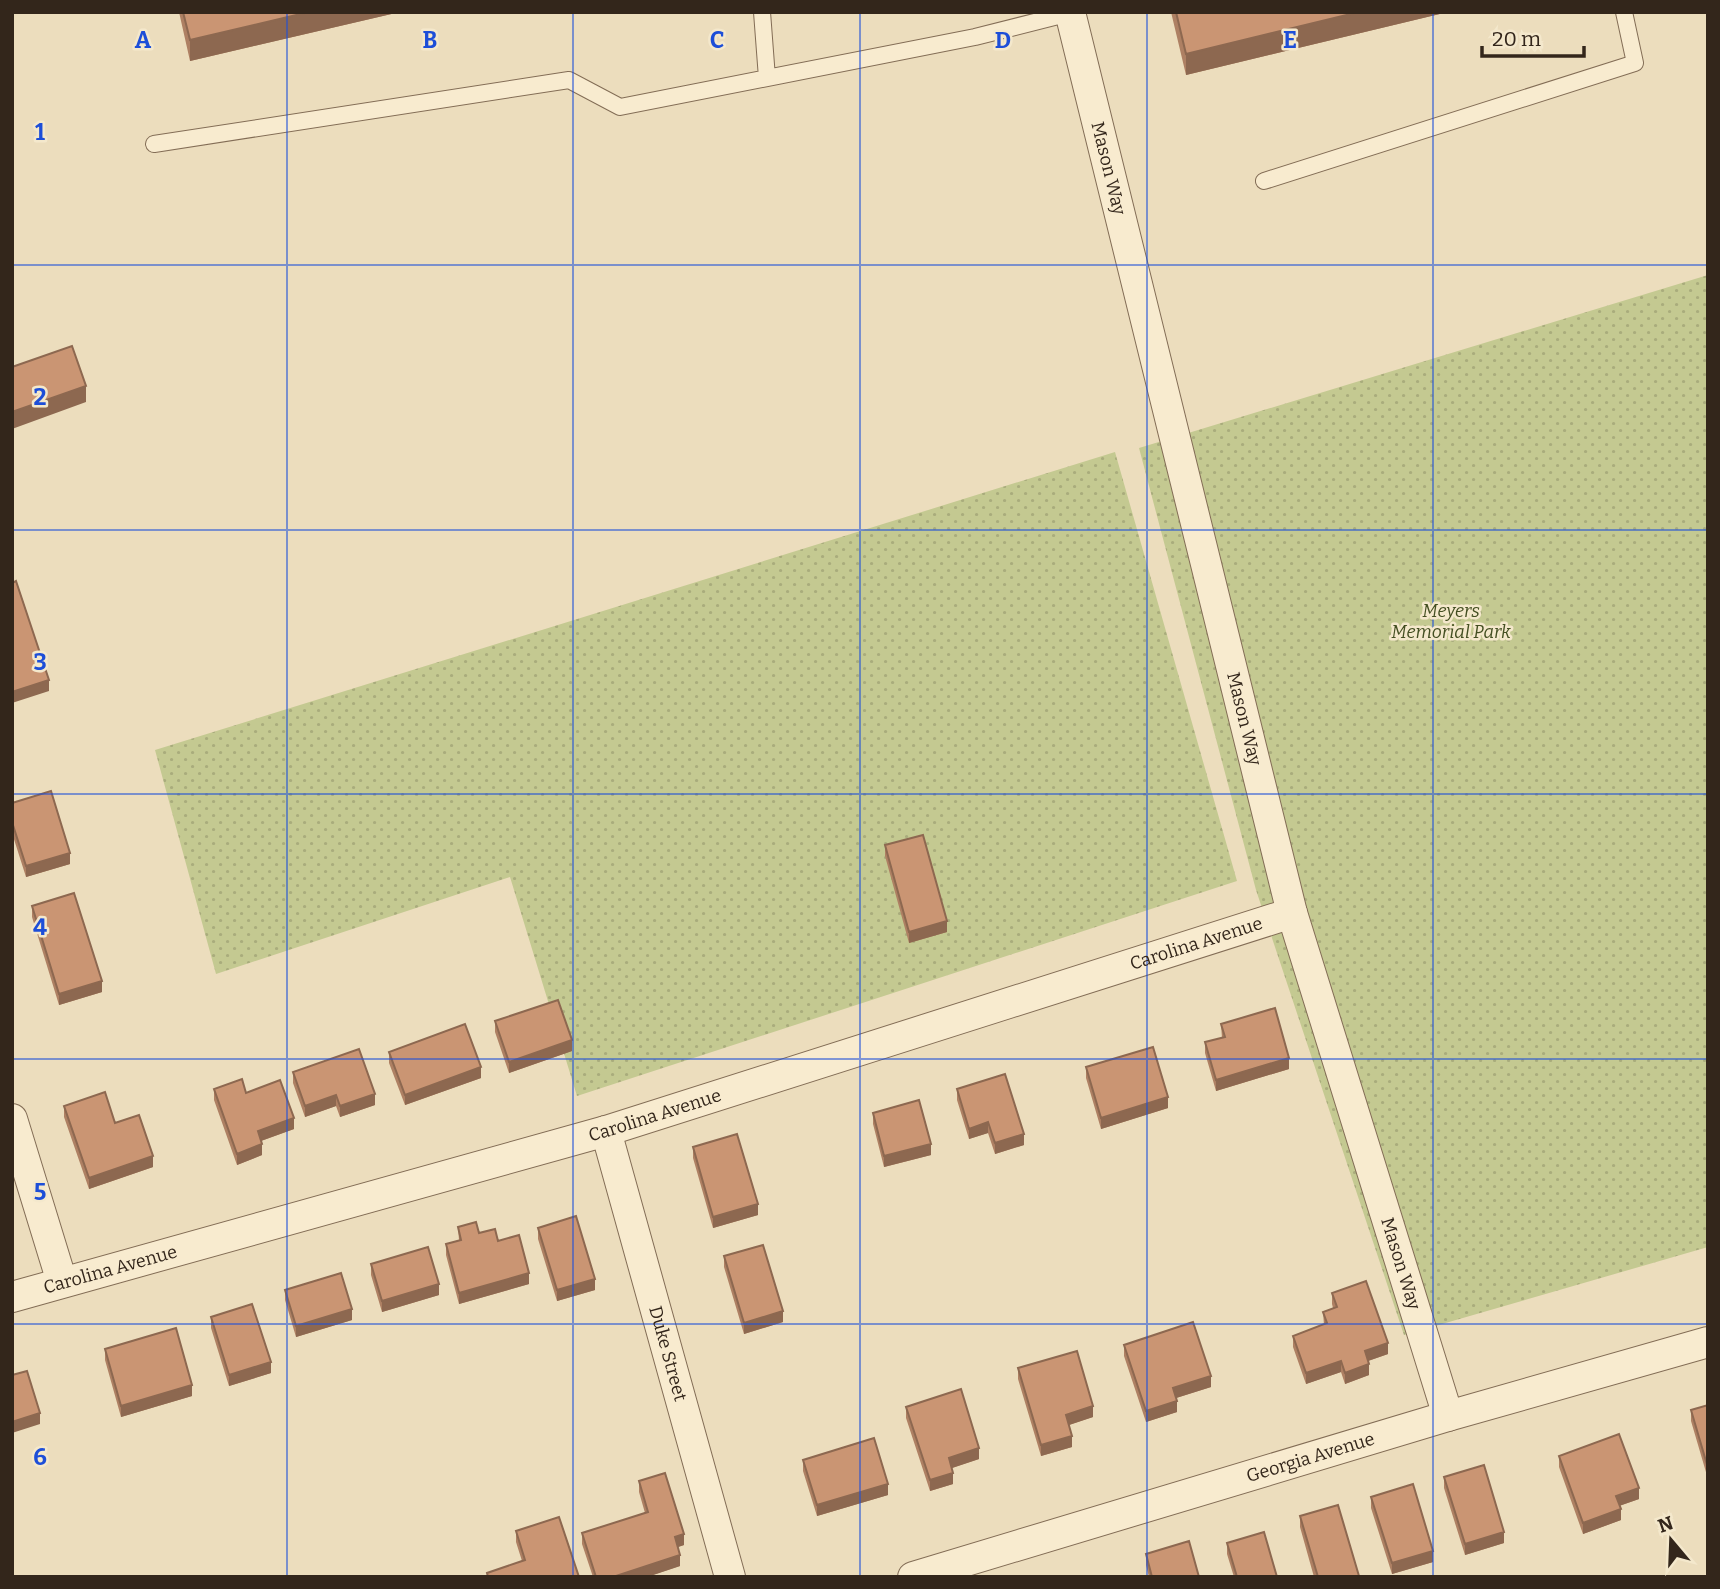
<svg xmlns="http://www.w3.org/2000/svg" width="1720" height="1589" viewBox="0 0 1720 1589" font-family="Bitter,serif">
<defs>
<pattern id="park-dots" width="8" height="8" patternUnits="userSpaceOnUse" patternTransform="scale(1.75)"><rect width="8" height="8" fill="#c4c991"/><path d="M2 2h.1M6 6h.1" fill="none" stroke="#a9ac7c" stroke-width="1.8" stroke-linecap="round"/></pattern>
</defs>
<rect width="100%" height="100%" fill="#ecddbd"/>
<!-- park -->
<path fill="url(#park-dots)" d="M1708,275v972l-304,88 -148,-445 -117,-442z
M1115,452l122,429 -660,215 -67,-219 -294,97 -61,-224z"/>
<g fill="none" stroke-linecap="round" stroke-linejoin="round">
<!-- lane casing -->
<g stroke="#836d56" stroke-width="18">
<path id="lane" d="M762,12l5,66
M154,144l415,-64 51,27 355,-70 95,-24
M1264,181l371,-118 -11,-51"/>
</g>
<!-- street casing -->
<g stroke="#836d56" stroke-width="32">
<g id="street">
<path id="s1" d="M1070,12l222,901 156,503"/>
<path d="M12,1119l50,163"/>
<path id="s2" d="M606,1131l124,446"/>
<path id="s3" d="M12,1297l594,-166 686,-218"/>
<path id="s4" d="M913,1577l535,-161 260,-74"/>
</g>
</g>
<!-- lane -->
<use href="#lane" stroke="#f8ebcf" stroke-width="16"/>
<!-- street -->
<use href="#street" stroke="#f8ebcf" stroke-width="30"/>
</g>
<!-- wall -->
<path fill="#ae8063" d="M179,12h221l-210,49z
M1171,12h277l-262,63z
M12,803l58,61 -44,13 -14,-44z
M885,845l62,87 -38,11 -24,-87z
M32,906l70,86 -43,13 -27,-88z
M495,1021l77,30 -63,22 -14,-41z
M1221,1024l68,45 -73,22 -11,-38v-11l17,-4z
M389,1052l92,26 -76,27 -16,-42z
M1086,1067l82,41 -67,21 -15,-51z
M293,1072l82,33 -35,12 -4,-11 -31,11 -12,-34z
M214,1089l80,40 -33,12 1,14 -25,10 -23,-65z
M957,1089l67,56 -29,9 -7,-21 -19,6 -12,-39z
M64,1106l51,17 38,44 -64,22 -25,-72z
M873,1113l58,42 -47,12 -11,-43z
M693,1147l65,68 -45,13 -20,-70z
M458,1227l21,6 19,8 31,43 -70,20 -13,-49v-11l13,-4z
M538,1228l57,62 -38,11 -19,-62z
M724,1256l59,66 -39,12 -20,-67z
M371,1264l68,31 -57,17 -11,-37z
M285,1290l67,30 -56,17 -11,-37z
M1332,1293l56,61 -20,7 1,14 -24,9 -4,-12 -35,12 -13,-37v-11l31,-11 -1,-13 10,-4 -1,-4z
M211,1317l60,56 -42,13 -18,-58z
M1124,1345l87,42 -35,11 1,14 -31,10 -22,-66z
M105,1349l87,47 -71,21 -16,-57z
M1018,1368l75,49 -24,8 3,22 -31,9 -23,-77z
M1708,1405v74l-17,-58v-11z
M906,1407l73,52 -27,9 1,16 -23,7 -24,-73z
M1559,1456l80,43 -20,7 2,14 -38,14 -24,-67z
M803,1460l85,35 -71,21 -14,-45z
M1444,1477l60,66 -39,12 -21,-67z
M639,1481l45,64 -6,2 2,19 -33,11h-54l-11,-33v-11l63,-20 -6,-21z
M1371,1497l62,65 -41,12 -21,-66z
M1300,1516l59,61h-45l-14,-50z
M516,1531l63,46h-92v-4l35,-12 -6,-19z
M1227,1543l50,34h-43l-7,-23z
M1146,1554l53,23h-50l-3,-12z"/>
<!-- shaded-wall -->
<path fill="#8d6850" d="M309,12h91l-210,49v-21z
M1359,12h89l-262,63v-21z
M86,386v16l-74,27v-17z
M49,680v11l-37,12v-11z
M70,853v11l-44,13v-11z
M947,921v11l-38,11v-11z
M102,981v11l-43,13v-11z
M572,1040v11l-63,22v-11z
M1289,1058v11l-73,22v-11z
M481,1067v11l-76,27v-10z
M375,1094v11l-35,12v-11z
M336,1095v11l-31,11v-11z
M1168,1097v11l-67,21v-11z
M294,1118v11l-36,13v-11z
M988,1122v11l-19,6v-10z
M1024,1134v11l-29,9v-11z
M262,1144v11l-25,10v-11z
M931,1144v11l-47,12v-11z
M153,1156v11l-64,22v-11z
M758,1204v11l-45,13v-11z
M529,1273v11l-70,20v-11z
M595,1279v11l-38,11v-11z
M439,1284v11l-57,17v-11z
M352,1309v11l-56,17v-11z
M783,1311v11l-39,12v-11z
M1388,1343v11l-23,8v-11z
M1341,1361v11l-35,12v-11z
M271,1362v11l-42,13v-11z
M1369,1364v11l-24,9v-11z
M1211,1376v11l-38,12v-11z
M192,1385v11l-71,21v-11z
M1177,1401v11l-31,10v-11z
M1093,1406v11l-27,9v-11z
M40,1413v11l-28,9v-11z
M1072,1436v11l-31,9v-11z
M979,1448v11l-30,10v-11z
M953,1473v11l-23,7v-11z
M888,1484v11l-71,21v-11z
M1639,1488v11l-23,8v-11z
M1621,1509v11l-38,14v-11z
M1504,1532v11l-39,12v-11z
M684,1534v11l-9,3v-11z
M1433,1551v11l-41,12v-11z
M680,1555v11l-33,11h-34z"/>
<!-- building -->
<path fill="#ca9573" stroke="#8d6850" stroke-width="2" d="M183,12h126l-119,28z
M1176,12h183l-173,42z
M72,346l14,40 -74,26v-45z
M16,581l33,99 -37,12v-109z
M51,791l19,62 -44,13 -14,-44v-19z
M923,835l24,86 -38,11 -24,-87z
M74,893l28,88 -43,13 -27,-88z
M558,1000l14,40 -63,22 -14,-41z
M1275,1008l14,50 -73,22 -11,-38 20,-5 -4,-13z
M465,1024l16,43 -76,28 -16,-43z
M1153,1047l15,50 -67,21 -15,-51z
M359,1049l16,45 -35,12 -4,-11 -31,11 -12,-34z
M1005,1074l19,60 -29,9 -7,-21 -19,7 -12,-40z
M242,1079l4,14 34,-13 14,38 -36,13 4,13 -25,10 -23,-65z
M105,1092l10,31 24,-8 14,41 -64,22 -25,-72z
M919,1100l12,44 -47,12 -11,-43z
M737,1134l21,70 -45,13 -20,-70z
M576,1216l19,63 -38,11 -19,-62z
M476,1222l3,11 16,-4 3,12 21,-6 10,38 -70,20 -13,-49 15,-4 -3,-13z
M763,1245l20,66 -39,12 -20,-67z
M428,1247l11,37 -57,17 -11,-37z
M341,1273l11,36 -56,17 -11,-36z
M1366,1281l22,62 -23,8 4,13 -24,9 -4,-12 -35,12 -13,-37 34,-13 -4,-11 14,-5 -5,-14z
M252,1304l19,58 -42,13 -18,-58z
M1193,1322l18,54 -38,12 4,13 -31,10 -22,-66z
M176,1328l16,57 -71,21 -16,-57z
M1077,1351l16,55 -27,9 6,21 -31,9 -23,-77z
M27,1371l13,42 -28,9v-47z
M961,1389l18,59 -30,10 4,15 -23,7 -24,-73z
M1708,1405v63l-17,-58z
M1619,1434l20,54 -23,8 5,13 -38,14 -24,-67z
M874,1438l14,46 -71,21 -14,-45z
M1484,1465l20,67 -39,12 -21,-67z
M665,1473l19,61 -9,3 5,18 -67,22h-17l-14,-44 66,-21 -9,-31z
M1413,1484l20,67 -41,12 -21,-66z
M1338,1505l21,71 -41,1 -18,-61z
M559,1517l20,60h-91l-1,-4 38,-13 -9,-29z
M1264,1532l13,45h-40l-10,-34z
M1189,1541l10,36h-47l-6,-23z"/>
<!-- grid -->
<path fill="none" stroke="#1d4ed8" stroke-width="2" stroke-opacity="0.55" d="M287,12v1565M573,12v1565M860,12v1565M1147,12v1565M1433,12v1565M12,265h1696M12,530h1696M12,794h1696M12,1059h1696M12,1324h1696"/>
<g text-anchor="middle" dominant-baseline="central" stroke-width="5" stroke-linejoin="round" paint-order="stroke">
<!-- street labels -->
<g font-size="18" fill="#33261b" stroke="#f4e8cc">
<text stroke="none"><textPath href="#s1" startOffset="161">Mason Way</textPath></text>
<text stroke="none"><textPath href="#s1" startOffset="728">Mason Way</textPath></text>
<text stroke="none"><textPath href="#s3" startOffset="1236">Carolina Avenue</textPath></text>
<text stroke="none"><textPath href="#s3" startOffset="668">Carolina Avenue</textPath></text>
<text stroke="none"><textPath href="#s1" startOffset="1295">Mason Way</textPath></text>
<text stroke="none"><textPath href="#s3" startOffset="102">Carolina Avenue</textPath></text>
<text stroke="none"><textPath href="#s2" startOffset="231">Duke Street</textPath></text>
<text stroke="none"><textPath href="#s4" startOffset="415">Georgia Avenue</textPath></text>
</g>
<!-- park labels -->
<g font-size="18" font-style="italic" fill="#444f22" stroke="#f4e8cc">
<text x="1451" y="611">Meyers<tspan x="1451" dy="21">Memorial Park</tspan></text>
</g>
</g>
<g font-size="23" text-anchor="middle" font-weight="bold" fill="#1d4ed8" stroke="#f4e8cc" stroke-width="5" stroke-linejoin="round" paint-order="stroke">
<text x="143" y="48">A</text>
<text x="430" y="48">B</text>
<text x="717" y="48">C</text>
<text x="1003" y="48">D</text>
<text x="1290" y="48">E</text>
<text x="40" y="140">1</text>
<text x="40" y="405">2</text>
<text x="40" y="670">3</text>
<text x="40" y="935">4</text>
<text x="40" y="1200">5</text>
<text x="40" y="1465">6</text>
</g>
<!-- border -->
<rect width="1720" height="1589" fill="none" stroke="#33261b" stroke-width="28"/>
<!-- north arrow -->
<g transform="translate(1671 1540) rotate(341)" stroke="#f4e8cc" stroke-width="5" paint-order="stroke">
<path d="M0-5L12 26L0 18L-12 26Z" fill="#33261b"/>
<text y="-10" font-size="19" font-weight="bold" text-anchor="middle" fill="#33261b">N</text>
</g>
<!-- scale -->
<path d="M1482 46v10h102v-10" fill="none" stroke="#33261b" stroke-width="3.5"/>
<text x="1492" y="46" font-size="21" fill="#33261b" stroke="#f4e8cc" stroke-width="5" paint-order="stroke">20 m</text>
</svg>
